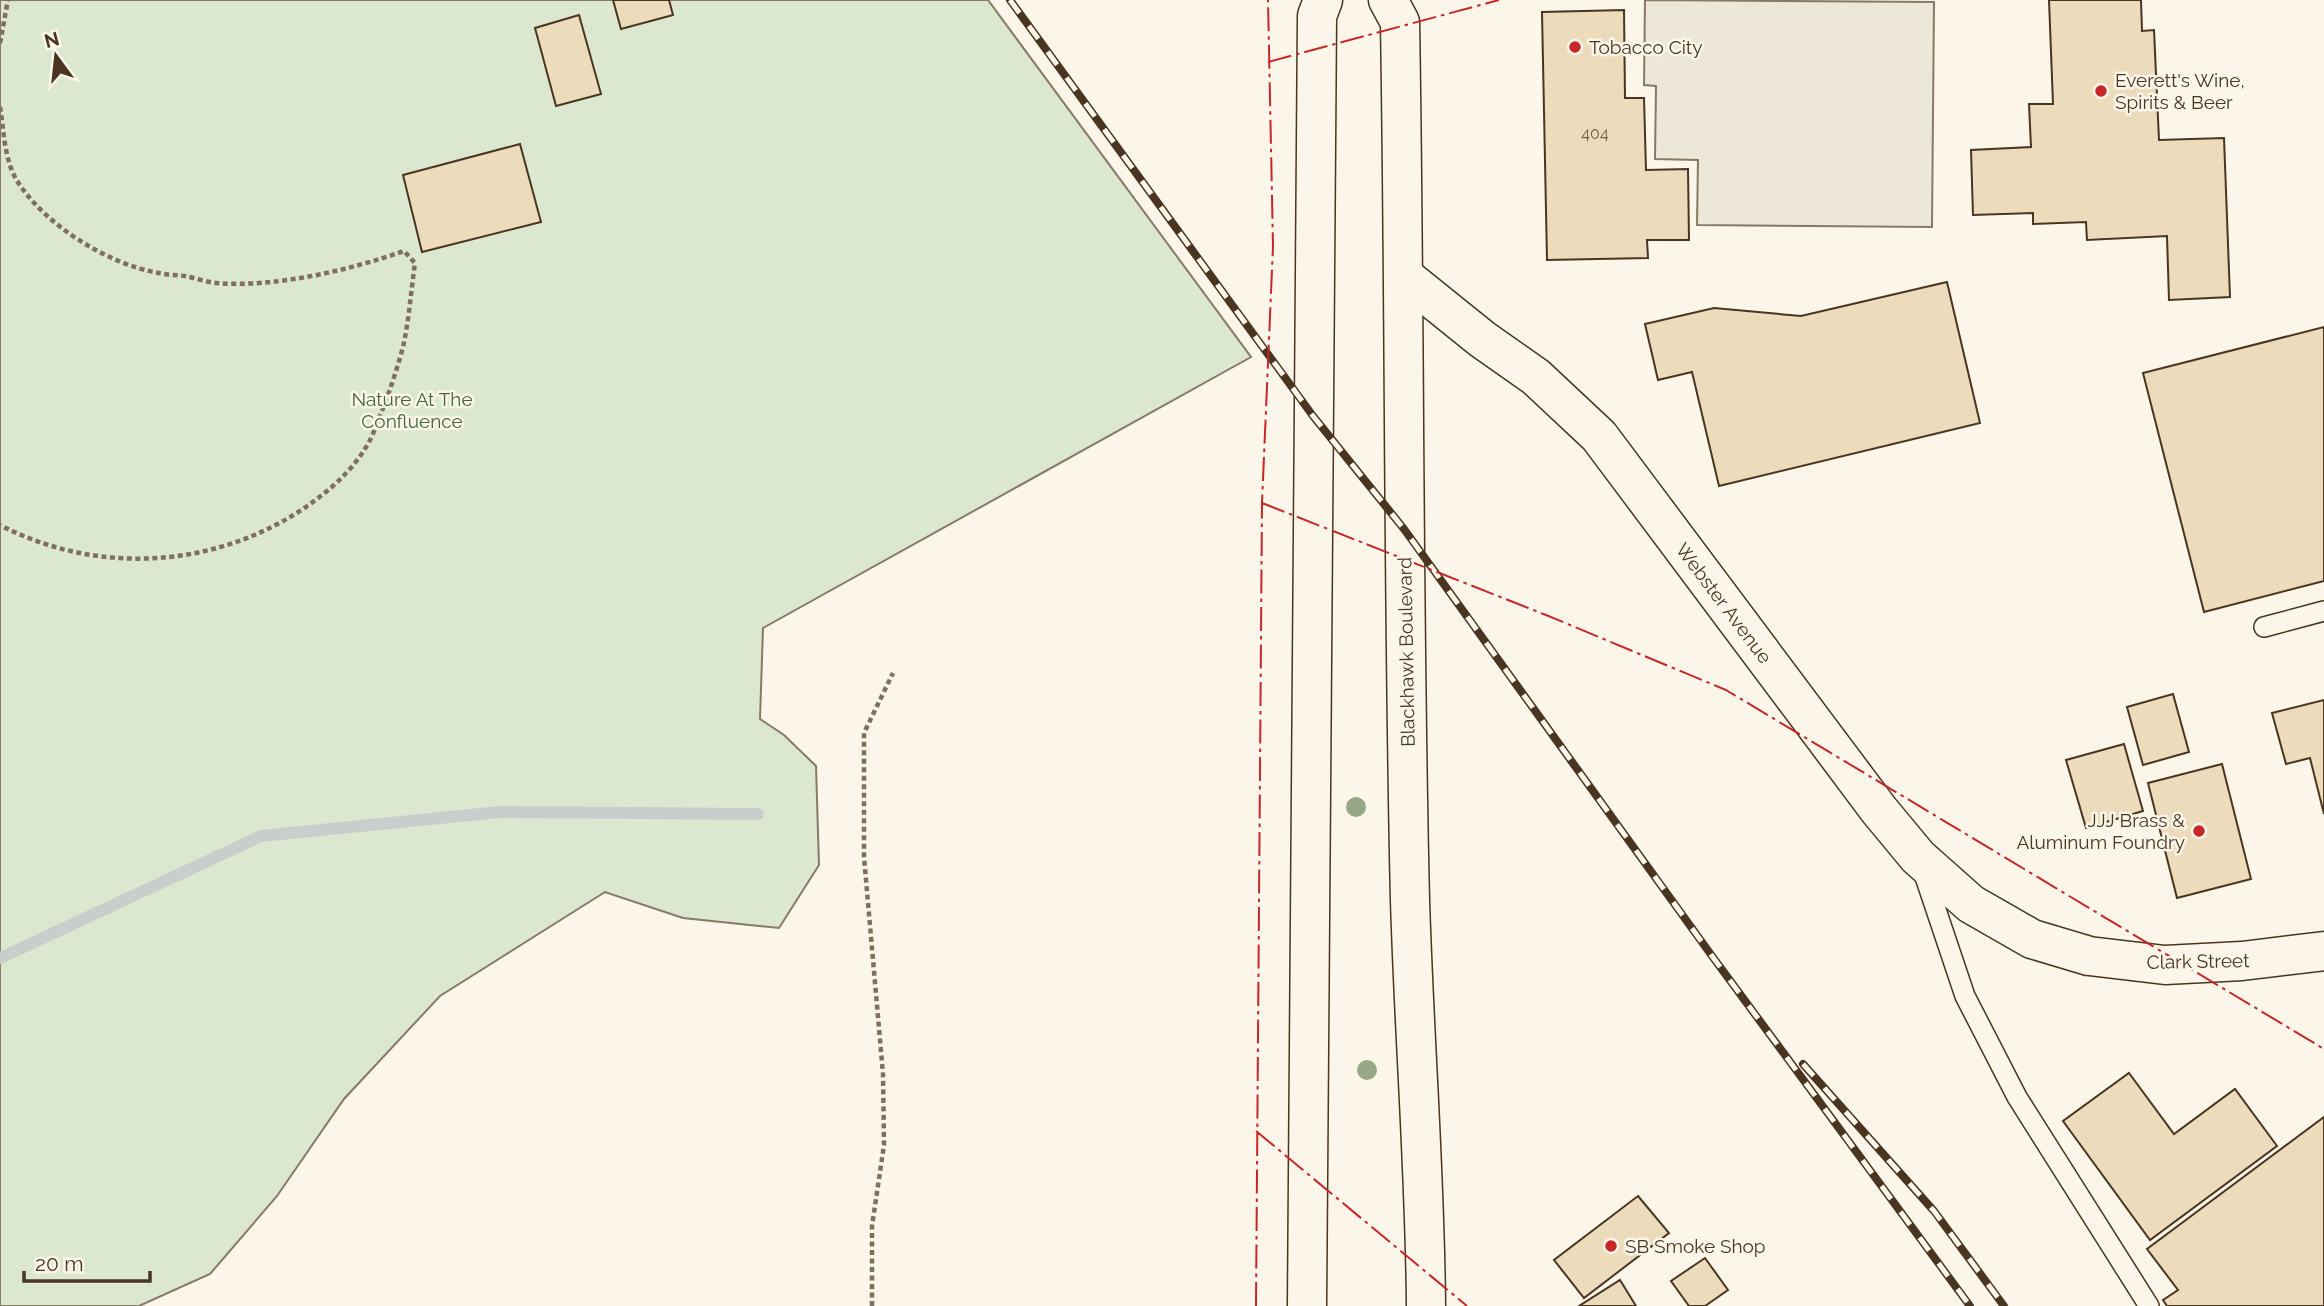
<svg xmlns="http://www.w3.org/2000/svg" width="2324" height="1306" viewBox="0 0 2324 1306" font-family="Raleway,sans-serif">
<rect width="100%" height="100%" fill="#fbf6e9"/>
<!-- green -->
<path fill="#dce7d0" stroke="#887966" stroke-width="2" d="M0,0h988l263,357 -488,271 -3,91 24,16 32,31 3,99 -40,63 -96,-10 -78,-26 -165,104 -96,103 -67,97 -67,78 -71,32h-139z"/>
<!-- parking -->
<path fill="#ede7d9" stroke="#887966" stroke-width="2" d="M1645,0l289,2 -2,225 -235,-2 1,-65 -43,-1 1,-73 -12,-1z"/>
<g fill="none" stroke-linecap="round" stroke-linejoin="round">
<!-- stream -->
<path stroke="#c9cecd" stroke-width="12" d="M0,958l261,-122 239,-24 258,2"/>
</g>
<!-- building -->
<path fill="#ecdcbc" stroke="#4a3520" stroke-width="2" d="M613,0h56l4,15 -52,14z
M2049,0h92l1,31 12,-1 5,110 65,-2 6,159 -61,3 -2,-64 -80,4 -1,-18 -53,2v-11l-60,2 -2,-65 60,-3 -2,-43h24z
M1624,10l1,88h19l2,72 42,-1 1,71h-42l1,18 -101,2 -5,-248z
M579,15l22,79 -45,12 -21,-78z
M520,144l21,78 -119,30 -19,-77z
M1947,282l33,141 -261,63 -27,-114 -34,8 -13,-56 69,-16 87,8z
M2324,327v254l-120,31 -61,-239z
M2173,694l16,58 -46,13 -16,-58z
M2324,700v114l-14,-56 -24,6 -14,-51z
M2124,744l19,67 -57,17 -20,-68z
M2222,764l29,115 -74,19 -29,-115z
M2129,1073l45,61 61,-45 42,57 -127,94 -87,-119z
M2324,1117v189h-157l-4,-6 15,-10 -31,-41z
M1638,1196l31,37 -85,65 -30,-38z
M1705,1258l23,32 -23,16h-16l-18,-25z
M1620,1280l16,26h-57z"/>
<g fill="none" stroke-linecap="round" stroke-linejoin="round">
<!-- lane casing -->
<g stroke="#4a3520" stroke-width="22">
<path id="lane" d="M2264,627l60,-16
M1923,871l42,125 52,101 132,209"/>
</g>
<!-- street casing -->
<g stroke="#4a3520" stroke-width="41">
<path id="street" d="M1405,277l77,62 54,38 63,59 280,374 39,47 53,47 61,35 57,17 76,9 77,-4 82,-10"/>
</g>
<!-- primary casing -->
<g stroke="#4a3520" stroke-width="41">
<path id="primary" d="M1388,0l12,22c5,293 3,585 10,878 4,135 15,271 16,406
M1307,1306l10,-1290 6,-16"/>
</g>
<!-- path -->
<path stroke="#7f6f5c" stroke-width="4.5" stroke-dasharray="5 3.5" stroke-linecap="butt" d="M0,43l8,-43
M0,107c4,23 4,51 16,72 27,45 91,85 143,94 8,2 17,2 26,3 10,2 21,6 31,7 58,5 134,-13 188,-32l11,12c-4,28 -6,57 -12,84 -6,22 -13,44 -22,66 -4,9 -7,20 -12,29 -16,29 -40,49 -66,67 -91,60 -207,66 -303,16
M872,1306v-80l12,-81 -1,-71 -19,-217v-124l29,-60"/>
<!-- lane -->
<use href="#lane" stroke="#fbf6e9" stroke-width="19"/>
<!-- street -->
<use href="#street" stroke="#fbf6e9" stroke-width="38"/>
<!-- primary -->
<use href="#primary" stroke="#fbf6e9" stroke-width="38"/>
<!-- rail casing -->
<g stroke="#4a3520" stroke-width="8">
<path id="rail" d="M1010,0l303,416 91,113 308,427 258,350
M1803,1064l131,147 70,95"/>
</g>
<!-- rail -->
<use href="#rail" stroke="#fbf6e9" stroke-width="5" stroke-dasharray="16" stroke-linecap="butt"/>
<!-- power -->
<path stroke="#c62828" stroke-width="2" stroke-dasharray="24 5 3.5 5" stroke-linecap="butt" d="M1268,62l231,-62
M1262,503l284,112 180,75 598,359
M1256,1131l211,175
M1256,1306l6,-803 11,-257 -5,-246"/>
</g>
<!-- trees -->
<g fill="#96a887">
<circle cx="1356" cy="807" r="10"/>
<circle cx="1367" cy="1070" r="10"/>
</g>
<!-- markers -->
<g fill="#c62828" stroke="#fbf6e9" stroke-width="2.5">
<circle cx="1575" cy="47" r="7"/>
<circle cx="2101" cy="91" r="7"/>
<circle cx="2199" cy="831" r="7"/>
<circle cx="1611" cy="1246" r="7"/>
</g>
<g text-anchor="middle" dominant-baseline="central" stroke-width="5" stroke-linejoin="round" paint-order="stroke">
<!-- number labels -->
<g font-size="16" fill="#725f47">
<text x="1595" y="133">404</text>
</g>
<!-- poi labels -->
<g font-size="19" fill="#4a3520" stroke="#fbf6e9" text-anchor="start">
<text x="1589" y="47">Tobacco City</text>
<text x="2115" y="80">Everett's Wine,<tspan x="2115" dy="22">Spirits &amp; Beer</tspan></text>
<text x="2185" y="820" text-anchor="end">JJJ Brass &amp;<tspan x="2185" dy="22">Aluminum Foundry</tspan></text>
<text x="1625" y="1246">SB Smoke Shop</text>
</g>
<!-- park labels -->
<g font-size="19" fill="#436837" stroke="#fbf6e9">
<text x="412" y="399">Nature At The<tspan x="412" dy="22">Confluence</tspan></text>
</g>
<!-- street labels -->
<g font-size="19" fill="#4a3520" stroke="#fbf6e9">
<text transform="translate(1724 603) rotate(53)">Webster Avenue</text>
<text transform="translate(1406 652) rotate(-91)">Blackhawk Boulevard</text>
<text transform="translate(2198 961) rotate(-1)">Clark Street</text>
</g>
</g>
<!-- north arrow -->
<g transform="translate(56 56) rotate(345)" stroke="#fbf6e9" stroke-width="5" paint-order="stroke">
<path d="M0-5L12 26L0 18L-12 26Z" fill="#4a3520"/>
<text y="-10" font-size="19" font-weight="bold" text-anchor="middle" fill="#4a3520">N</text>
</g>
<!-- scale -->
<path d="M24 1271v10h126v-10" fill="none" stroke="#4a3520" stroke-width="3.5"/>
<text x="35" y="1271" font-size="21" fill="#4a3520" stroke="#fbf6e9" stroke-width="5" paint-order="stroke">20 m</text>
</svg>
